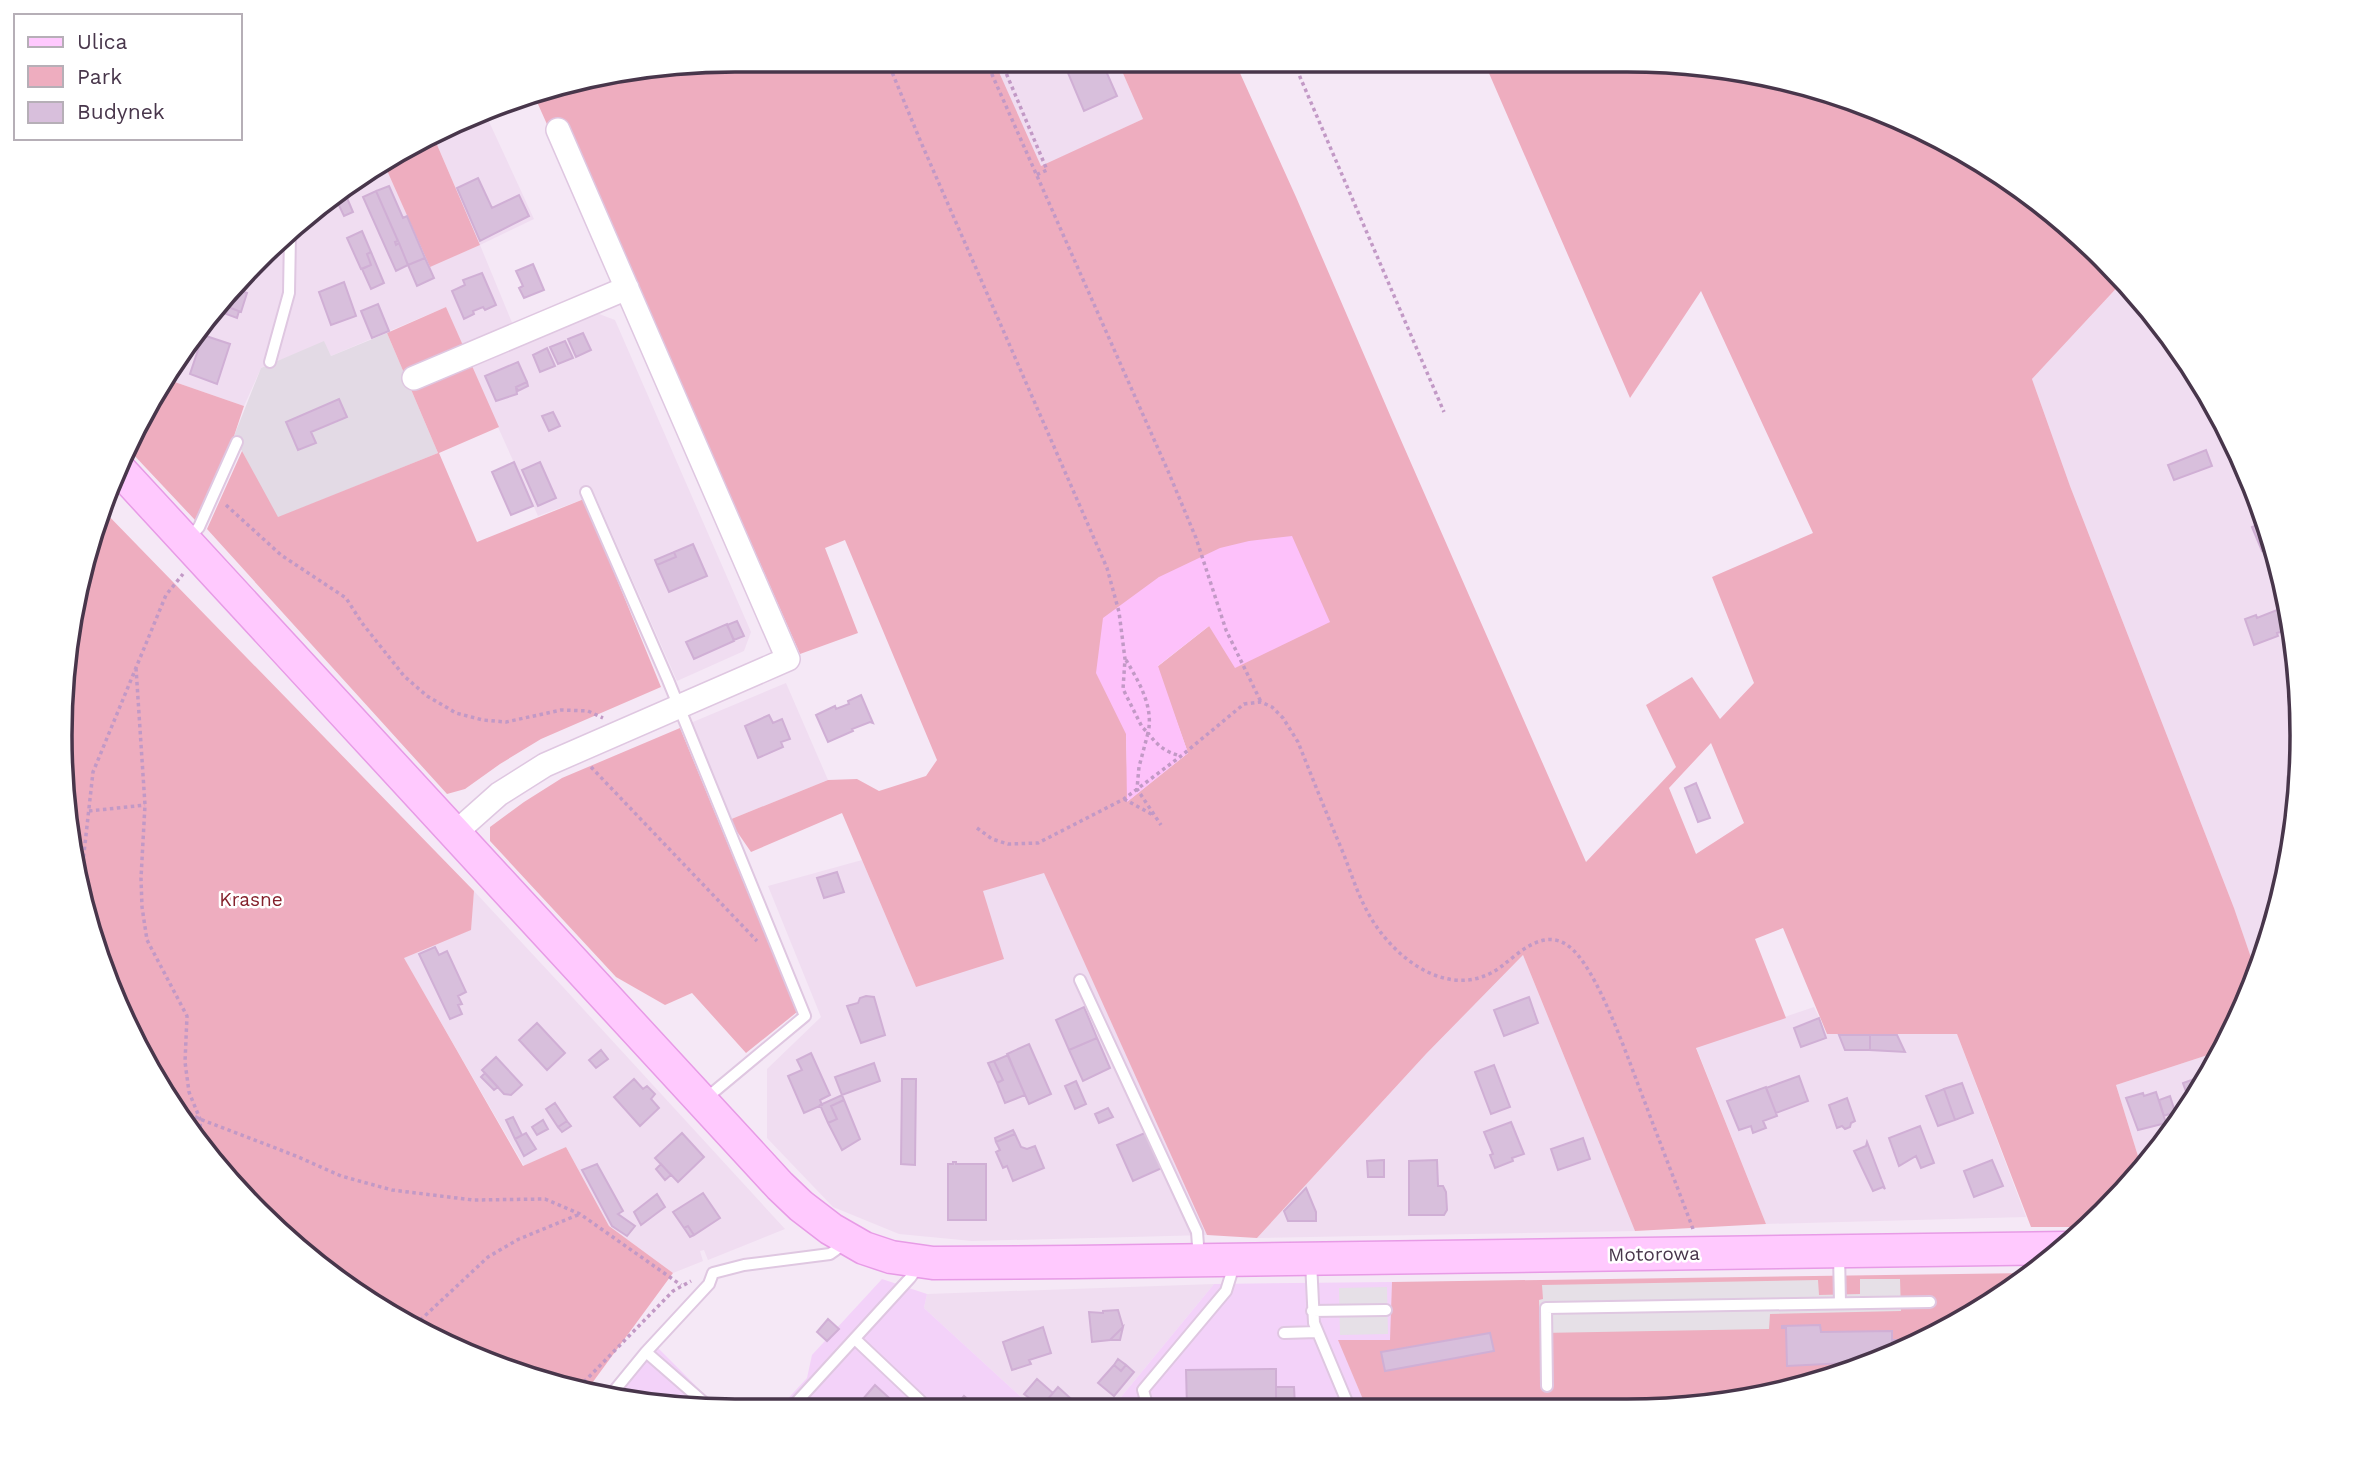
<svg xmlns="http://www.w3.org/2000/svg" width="2362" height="1471" viewBox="0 0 2362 1471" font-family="'Work Sans',sans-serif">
<rect width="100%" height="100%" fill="#f5e8f6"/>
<!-- residential -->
<path fill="#f0ddf1" d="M994,61l124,1 25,57 -102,48z
M485,113l49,106 -54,26 33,80 -50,23 -17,-41 -115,49 -7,-14 -63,26 -17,38 -75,-26 30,-56 125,-125 61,-33 45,100 50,-21 -45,-105z
M2124,280l10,9 78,108 54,121 31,129 4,132 -21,131 -24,62 -22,-64 -164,-422 -38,-107z
M594,312l21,8 136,312 -7,19 -67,30 -82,-186 -57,21 -68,-151z
M786,683l42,97 -99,40 -41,-96z
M862,860l54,127 66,-96 62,-19 163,363 -235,6 -73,-7 -66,-27 -66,-69v-69l54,-52 -53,-131z
M474,891l89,96 222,242 -77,31 -4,-10 -4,1 3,10 -30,12 -64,-47 -43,-79 -42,19 -121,-209 67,-27z
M1523,955l112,276 -378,7 169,-184z
M1814,1007l13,27h130l69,183 -260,7 -70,-177z
M2223,1050l-60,97 -21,22 -26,-84z
M1214,1284l-102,124 -80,-1 -108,-99 3,-14z"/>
<!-- commercial -->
<path fill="#f3d2f9" d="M882,1279l45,15 -3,14 108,99 -251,-1 26,-28 5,-23z
M1392,1282l-1,58 -52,1 28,68 -255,-1 102,-124z
M650,1340l66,66h-68l-46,-12z"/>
<!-- industrial -->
<path fill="#e3dae5" d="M387,333l51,120 -161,65 -43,-82 27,-68 63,-27 7,15z"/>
<!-- green -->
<path fill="#eeadbf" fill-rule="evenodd" d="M736,60l258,1 47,105 102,-47 -25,-57h117l61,135 97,225 193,440 90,-95 -30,-62 46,-28 28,42 34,-36 -42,-106 101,-44 -112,-242 -71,107 -145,-334 229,1 171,46 153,88 86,81 -92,99 38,107 164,422 22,64 -23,62 -10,16 -107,35 26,84 -54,58h-57l-74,-193h-130l-44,-106 -28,11 31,79 -90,30 70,176 -131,7 -112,-276 -97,99 -169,184 -50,-3 -163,-362 -61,18 21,68 -88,28 -74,-174 -91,39 -22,-32 99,-40 29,-1 22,12 47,-15 11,-16 -92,-220 -20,8 33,85 -58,21 -233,-530 -17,7 -17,-38zM1159,577l171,45 -121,4 -52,41 31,86 -60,48 -2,-67zM1711,743l33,80 -48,31 -27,-66z
M435,140l45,105 -50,22 -45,-101z
M446,307l53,120 -60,26 38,89 107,-43 77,188 -120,52 -41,25 -35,25 -18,5 -240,-265 35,-78 36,66 160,-64 -51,-120z
M169,380l75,26 -10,30 -39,84 -64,-68z
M101,508l373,383 -3,39 -67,28 119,208 43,-19 43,79 64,47 -86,117 -110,-30 -153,-88 -150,-161 -79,-159 -35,-217 35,-216z
M680,728l117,284 -51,41 -54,-60 -27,12 -49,-28 -126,-136v-14l34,-25 38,-24z
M2031,1273l-67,48 -162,67 -131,22 -304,-1 -29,-69h52l2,-58z"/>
<!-- sand -->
<path fill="#fdc1fa" d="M1292,536l38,86 -95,46 -26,-42 -51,40 30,87 -61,49 -1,-68 -30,-61 7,-55 56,-41 61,-29 29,-7z"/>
<!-- parking -->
<path fill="#e6e0e7" d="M1860,1279h40l1,32 -131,3 -1,15 -229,4 -1,-33 4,-1 -1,-14 276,-5 1,15 41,-1z
M1387,1287l1,47 -48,1 -1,-47z"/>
<!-- building -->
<path fill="#d8bfdc" stroke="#d0afd5" stroke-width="2" d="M1063,61l39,1 15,34 -33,15z
M478,178l14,30 27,-13 10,21 -49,25 -23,-53z
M389,186l14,32 4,-2 18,42 -17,7 -9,-22 -3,2 -1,-3 3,-1 -22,-50z
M344,191l9,21 -9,4 -10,-21z
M376,191l22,50 -3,1 1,3 3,-2 9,22 -12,6 -33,-74z
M362,231l9,21 -4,2 4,11 -10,4 -14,-31z
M371,252l13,31 -13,6 -9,-20 9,-4 -4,-11z
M425,258l9,20 -17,8 -9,-21z
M533,264l11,26 -20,8 -5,-10 4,-2 -7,-15z
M482,273l14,32 -11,5 -2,-3 -10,4 1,3 -10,5 -12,-28 13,-6 -2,-5z
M344,282l12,34 -25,9 -12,-33z
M234,289l13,4 -6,19 -13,-5 -1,4 -11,-3z
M378,304l11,27 -17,7 -11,-27z
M228,307l11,4 -2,7 -11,-4z
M583,333l8,17 -15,7 -8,-18z
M203,335l27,9 -13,40 -27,-10z
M565,341l8,17 -15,6 -8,-17z
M547,348l8,18 -15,6 -7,-17z
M518,362l9,20 -11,5 1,7 -21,7 -11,-25z
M527,382l1,4 -10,5 -2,-4z
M339,399l8,18 -36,15 5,11 -18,7 -12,-28z
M553,412l7,14 -11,5 -7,-15z
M2206,450l6,16 -38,14 -6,-15z
M514,462l19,44 -22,9 -19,-43z
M540,462l16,36 -18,8 -16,-36z
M2267,521l6,25 -11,5 -10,-24z
M693,544l14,32 -38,16 -12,-27 19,-8 -2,-5z
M674,552l2,5 -19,8 -2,-5z
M2287,606l6,24 -8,3 -1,-2 -7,2 1,3 -24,9 -9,-26 11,-4 1,3z
M737,621l7,15 -10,4 -7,-15z
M727,624l7,17 -40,18 -8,-17z
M861,695l12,28 -3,-1 -18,7 1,2 -25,11 -12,-27 19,-9 1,3 13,-5 -1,-3z
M769,715l4,8 9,-4 8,20 -9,3 2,5 -25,11 -13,-32z
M1696,783l14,35 -12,4 -13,-34z
M837,872l7,20 -20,6 -7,-20z
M435,947l4,8 8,-4 19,41 -8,4 4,8 -4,1 4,9 -12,5 -31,-65z
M866,996l8,1 11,38 -24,8 -14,-37 11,-3 2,-5z
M1529,997l9,26 -34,13 -10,-26z
M1084,1007l13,31 -28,12 -13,-30z
M1819,1018l7,20 -25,9 -7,-19z
M537,1023l28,30 -18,17 -28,-30z
M1839,1035h31v15h-25z
M1870,1035h27l8,17 -35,-2z
M1097,1038l13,30 -27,13 -14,-31z
M1029,1044l22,50 -22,10 -22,-50z
M601,1050l7,9 -12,9 -7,-8z
M811,1053l19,42 -10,5 2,5 -18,8 -16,-37 14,-6 -5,-10z
M1008,1055l17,40 -20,8 -8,-20 6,-3 -9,-19z
M496,1057l26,28 -11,10 -7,-1 -22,-24z
M994,1061l9,19 -6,3 -9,-20z
M874,1063l6,18 -38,14 -7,-18z
M1494,1065l16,42 -19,7 -16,-42z
M485,1073l13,14 -4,3 -13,-13z
M2208,1074l-18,29 -7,-20z
M1799,1076l9,25 -32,12 -10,-25z
M634,1079l9,10 4,-3 8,8 -4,5 8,9 -19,18 -26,-29z
M902,1079h14l-1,86 -14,-1z
M1076,1081l10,23 -11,5 -10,-23z
M1962,1083l11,30 -18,7 -11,-31z
M1766,1087l11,29 -14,5 3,7 -13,5 -2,-7 -12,4 -12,-29z
M1944,1089l11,31 -17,6 -12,-30z
M2156,1092l10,31 -28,7 -12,-32 17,-5 1,3z
M842,1095l2,5 -13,6 6,13 -9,4 -8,-18z
M2170,1096l5,16 -11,4 -5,-16z
M1847,1098l8,23 -4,2 -1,4 -5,2 -3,-3 -5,2 -8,-23z
M844,1100l16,39 -18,11 -14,-27 9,-4 -6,-13z
M555,1103l12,18 -9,6 -12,-18z
M1108,1108l5,9 -14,6 -4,-9z
M513,1117l9,18 -7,4 -9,-19z
M543,1120l5,9 -11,6 -5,-8z
M567,1121l4,5 -9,6 -4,-5z
M1511,1122l13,32 -12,4 1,3 -18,7 -5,-13 3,-1 -9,-22z
M1920,1126l14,37 -13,5 -5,-12 -17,10 -10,-28z
M1013,1130l2,4 -19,8 -1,-4z
M1147,1132l15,36 -29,13 -16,-36z
M526,1133l10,16 -12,7 -9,-17z
M682,1133l22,24 -26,25 -23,-24z
M1015,1134l6,13 6,2 8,-3 9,22 -31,13 -6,-15 -4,2 -7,-16 4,-2 -4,-8z
M1583,1138l7,21 -32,11 -7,-21z
M1867,1142l18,47 -2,-2 -10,4 -19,-40 12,-5z
M1384,1160v17h-16l-1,-16z
M1437,1160l1,26h5l3,6 1,18 -3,5h-35v-54z
M1992,1160l11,26 -29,11 -10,-26z
M953,1162h3v2h30v56h-38v-56h5z
M597,1164l26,47 -5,3 17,12 -8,10 -15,-10 -30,-56z
M661,1164l10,11 -6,5 -9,-11z
M1306,1188l10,24v9h-28l-4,-10z
M703,1193l17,25 -26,17 -6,-9 -4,2 -11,-16z
M657,1194l8,13 -24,18 -7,-13z
M688,1226l6,9 -4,2 -6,-9z
M1118,1310l5,17 -13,13 -18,2 -3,-30 14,1v-2z
M828,1319l11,10 -12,12 -10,-9z
M1820,1325l1,7 71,-1v9h8v2h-8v9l-26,11 -79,4 -1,-38h-4v-2z
M1043,1327l8,26 -22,7 2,4 -19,6 -9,-28z
M1123,1327l-3,13h-10z
M1490,1333l4,18 -109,20 -4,-19z
M1118,1359l8,6 -5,6 -7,-6z
M1114,1365l7,6 5,-6 8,7 -20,24 -16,-13z
M1276,1369v38l-89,1 -1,-38z
M1037,1379l16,14 -12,14 -17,-13z
M875,1385l24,22h-27l-9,-8z
M1058,1387l23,21 -40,-1z
M1276,1387h18l1,19 -19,1z
M964,1396l12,10v1h-12l-5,-5z"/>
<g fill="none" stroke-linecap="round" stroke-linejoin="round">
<!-- lane casing -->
<g stroke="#dfc7e1" stroke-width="14">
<path id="lane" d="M270,362l19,-69 1,-59
M586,492l82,188 137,336 -101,84
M188,539l11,-12 38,-85
M1080,980l117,252 2,26
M1839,1254l1,49
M1311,1262l3,61 36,86
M1312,1311l74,-1
M1284,1333l33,-1
M855,1339l72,68
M1547,1386l-1,-78 384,-6
M610,1396l36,-44
M708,1406l-62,-54 63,-68 4,-11 31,-8 86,-11 17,-12
M793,1406l117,-128 10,-14
M1148,1408l-5,-18 83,-99 5,-16v-11"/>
</g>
<!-- street casing -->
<g stroke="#dfc7e1" stroke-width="26">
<path id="street" d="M414,378l213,-90
M454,834l45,-40 46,-29 243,-106 -230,-529"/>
</g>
<!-- secondary casing -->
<g stroke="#e79be6" stroke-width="35">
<path id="secondary" d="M121,471l659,715 21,20 30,23 33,19 27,9 42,6 141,-1 993,-14"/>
</g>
<!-- path -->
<path stroke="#c299c6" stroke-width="3.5" stroke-dasharray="3.5 3.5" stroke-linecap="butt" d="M887,60l33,80 187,428 12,44 6,47 -2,30 19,38 6,6 -9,34 -2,22 24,36
M986,61l182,410 28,67 30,92 35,72
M1001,61l46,109 -11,5
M1294,63l150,349
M226,505l55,50 65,43 16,25 42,53 23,20 29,17 27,7 23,2 55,-12 27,1 15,7
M1126,660c13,22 28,47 22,73 10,13 17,19 33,23
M136,668l9,137 -4,73 1,29 5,33 40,76 -2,46 4,30 11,27 1,22
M591,767l166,174
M1124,799l29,16
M89,811l56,-6
M977,828l15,11 16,5 30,-1 86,-44 57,-43 63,-52 17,-2 11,5 11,11 15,24c15,38 30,75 46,113 7,18 13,37 22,54 24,48 85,96 136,57 18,-14 41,-37 65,-21 30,19 63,120 77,155 16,43 33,86 49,129
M82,871l11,-99 73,-177 17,-21
M170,1104l30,15 96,37 45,20 51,14 81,10 72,-1 35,15 101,71
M415,1325l73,-68 31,-18 61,-25
M579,1387l94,-96 18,-10"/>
<!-- lane -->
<use href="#lane" stroke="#fff" stroke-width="10"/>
<!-- street -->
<use href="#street" stroke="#fff" stroke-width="23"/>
<!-- secondary -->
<use href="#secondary" stroke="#ffc9fe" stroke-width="32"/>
</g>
<g text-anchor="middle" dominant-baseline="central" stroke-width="5" stroke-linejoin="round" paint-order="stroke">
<!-- park labels -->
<g font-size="19" fill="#84212c" stroke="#fff">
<text x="251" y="899">Krasne</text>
</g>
<!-- street labels -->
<g font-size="19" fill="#48364b" stroke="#fff">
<text transform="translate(1654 1254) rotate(-1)">Motorowa</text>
</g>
</g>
<!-- crop -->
<path d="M0 0H2362V1471H0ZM735 72H1627A663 663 0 0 1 2290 735V736A663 663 0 0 1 1627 1399H735A663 663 0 0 1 72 736V735A663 663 0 0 1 735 72Z" fill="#fff" fill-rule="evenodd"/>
<path fill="none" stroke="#48364b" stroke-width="3.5" d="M735 72H1627A663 663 0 0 1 2290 735V736A663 663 0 0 1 1627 1399H735A663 663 0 0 1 72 736V735A663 663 0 0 1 735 72Z"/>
<!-- legend -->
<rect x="14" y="14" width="228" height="126" fill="#ffffff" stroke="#b6afb7" stroke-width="2"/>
<rect x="28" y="37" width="35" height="10" fill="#ffc9fe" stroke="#b6afb7" stroke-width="2"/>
<text x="77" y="49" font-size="21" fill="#48364b">Ulica</text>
<rect x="28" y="66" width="35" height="21" fill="#eeadbf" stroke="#b6afb7" stroke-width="2"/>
<text x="77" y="84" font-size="21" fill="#48364b">Park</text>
<rect x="28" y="102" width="35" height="21" fill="#d8bfdc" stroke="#b6afb7" stroke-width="2"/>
<text x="77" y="119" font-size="21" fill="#48364b">Budynek</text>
</svg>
